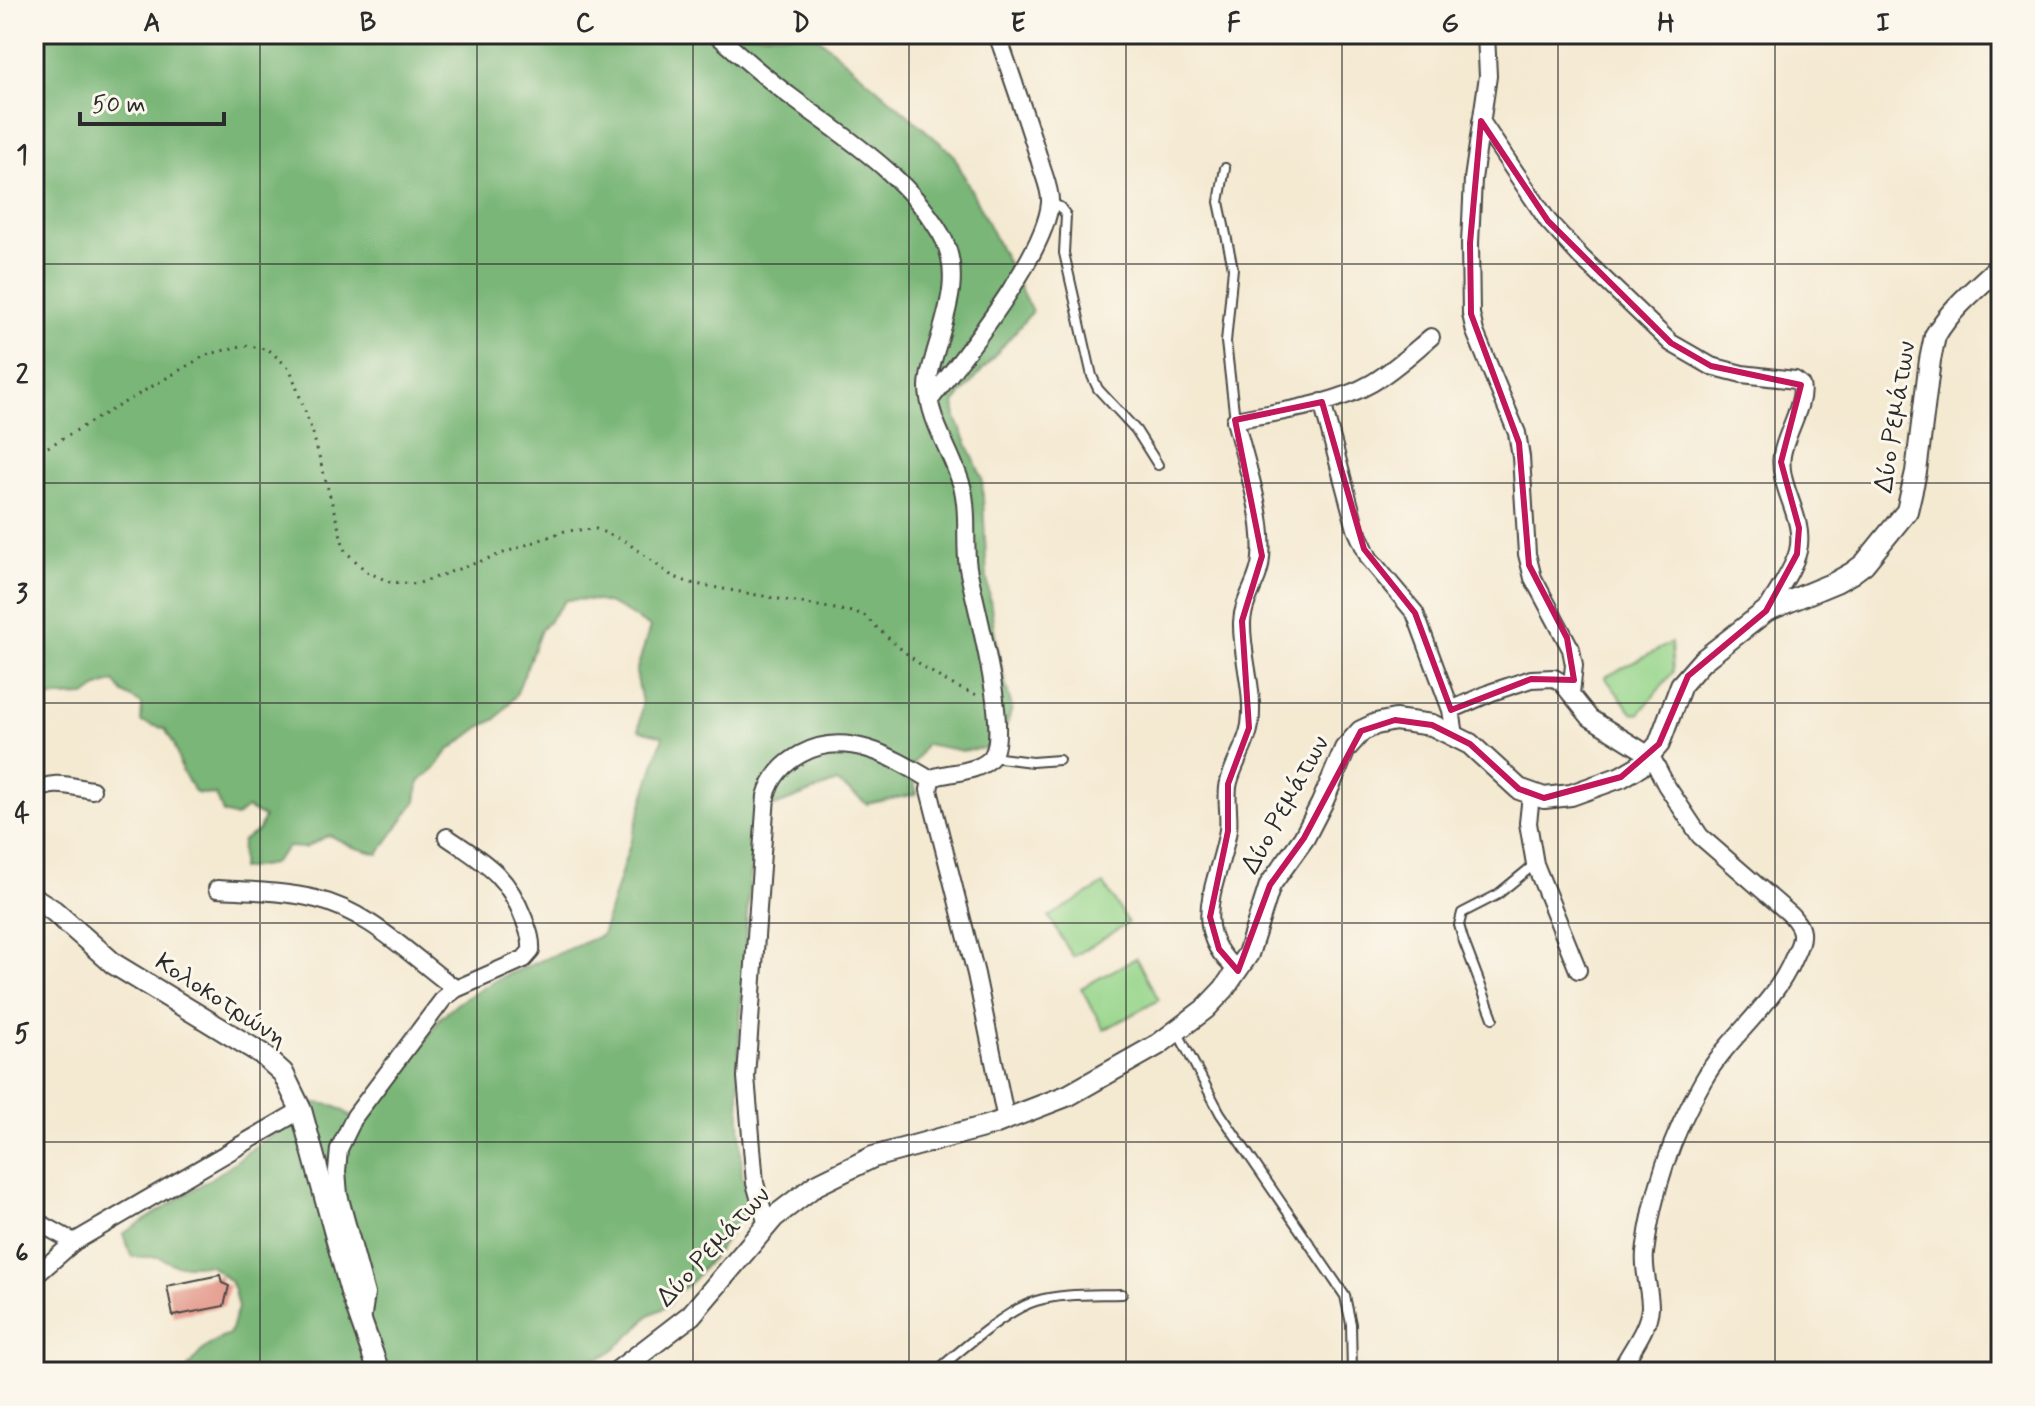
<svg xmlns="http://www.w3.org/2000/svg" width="2035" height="1406" viewBox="0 0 2035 1406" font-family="Mynerve,sans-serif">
<rect width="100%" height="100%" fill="#fbf7ec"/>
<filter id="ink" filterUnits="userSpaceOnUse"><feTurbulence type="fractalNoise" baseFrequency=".0125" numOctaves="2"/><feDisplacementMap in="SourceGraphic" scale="16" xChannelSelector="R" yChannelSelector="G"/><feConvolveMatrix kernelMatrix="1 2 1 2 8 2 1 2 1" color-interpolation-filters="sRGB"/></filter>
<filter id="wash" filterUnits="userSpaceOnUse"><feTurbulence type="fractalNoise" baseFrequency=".006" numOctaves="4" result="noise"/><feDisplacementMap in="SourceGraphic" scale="32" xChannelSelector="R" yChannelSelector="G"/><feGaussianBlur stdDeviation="1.8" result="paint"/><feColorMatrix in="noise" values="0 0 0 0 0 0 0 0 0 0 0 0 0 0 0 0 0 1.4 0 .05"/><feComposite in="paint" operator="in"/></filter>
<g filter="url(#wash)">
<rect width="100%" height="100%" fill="#f4e9d1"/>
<!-- green -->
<path fill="#97d58b" stroke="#61805b" stroke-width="2" d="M1671,643l2,29 -34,42 -7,-1 -27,-36z
M1104,884l24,39 -55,34 -24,-40z
M1136,958l23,42 -55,30 -23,-42z"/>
<!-- forest -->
<path fill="#79b677" stroke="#527051" stroke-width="2" d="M34,34h780l139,120 79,158 -78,91 2,15 26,60 5,100 11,78 14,52 -8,26 -19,14 -22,3 -37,-7 -16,25 7,25 -50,10 -30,-22 -81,31 -10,114 -8,136 4,113 12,29 -17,17 -15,24 -29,34 -16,13 -9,13 -19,9 -14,16 -24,21 -38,20h-386v-3c12,-17 22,-27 42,-34l9,-27 -4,-18 -4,-9 -20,-16h-35l-16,-8h-27l-9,-23 103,-65 36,-28 37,-19 8,-18c23,-3 40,4 51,23l66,-83 16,-26 19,-16 43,-25 100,-42 61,-199 -24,-6 3,-27 -6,-31 14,-45c-33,-21 -44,-30 -84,-27l-25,30 -25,65 -20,24 -16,8 -32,24 -13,18 -16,13 -3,19 -38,53 -25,-7 -24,-12 -24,13 -17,-1 -16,17 -31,5 1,-28 17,-11 5,-13 -17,-9 -11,9 -13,-4 -7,-18 -20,-2 -14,-22 -8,-27 -9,-15 -24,-7 1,-18 -19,-11 -9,-12 -18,7 -11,8 -51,2z"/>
<g id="blocks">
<!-- building -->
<path fill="#e39588" d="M220,1275l2,8 7,3 -5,20 -51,10 -6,-30z"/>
</g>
</g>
<g filter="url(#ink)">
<use href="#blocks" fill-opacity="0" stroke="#494844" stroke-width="2"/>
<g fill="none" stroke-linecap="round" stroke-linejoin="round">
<!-- service casing -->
<g stroke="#494844" stroke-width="12">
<path id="service" d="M1225,168l-6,34 14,66 -7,74 9,78
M1050,202l10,5 6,8 -2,38 28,123 6,13 38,41 22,35
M992,757l40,5 27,-2
M1493,1018l-30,-79 -4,-14 3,-12 35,-18 38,-31
M1178,1033l42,80 125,183 6,28 1,48
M935,1372c25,-21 71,-62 101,-71 26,-8 58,-6 86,-7"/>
</g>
<!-- minor casing -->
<g stroke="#494844" stroke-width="20">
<path id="minor" d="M716,34c24,21 48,43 74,62 54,41 116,78 151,138 23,40 4,83 -7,123 -3,10 -6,20 -6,30 0,33 27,70 35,103 6,26 1,52 5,78 6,34 44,166 23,190 -12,14 -39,14 -56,19l-4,3 -2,10 47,184 30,146
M1486,34l2,42 -15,103 -3,64 1,71 4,18 42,101 4,24 6,97 6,24 38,71 3,16 -3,29
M1481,121l67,100 33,36 90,86 40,23 31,8 53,6 6,5c5,17 -16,50 -19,70 -5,32 24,63 16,96 -5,20 -22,42 -32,60
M930,400c33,-43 115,-144 120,-197 1,-13 -7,-29 -10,-41 -13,-43 -28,-85 -43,-128
M1322,402l34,127 13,29 46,55 36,97 4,25
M1451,710l41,-18 39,-13 23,-1 7,4 29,36 61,38 15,29 34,51 91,79c5,6 11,13 10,21 0,8 -5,16 -8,23 -20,48 -65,77 -90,122 -30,52 -51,112 -58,172 -2,18 5,36 5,54 -1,19 -16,39 -25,55
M34,794c15,-16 39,-7 58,-4
M1531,795l-3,28 7,41 43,106
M217,889c32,2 67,2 99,10 53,12 97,59 140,90
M1238,971c-53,-43 -18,-90 -10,-141 2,-16 -3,-33 1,-48 5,-20 18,-37 21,-57 5,-35 -9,-69 -8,-103 1,-24 18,-41 19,-64 4,-42 -16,-97 -26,-138 45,-9 97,-14 137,-37 22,-13 40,-30 59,-46
M34,1220l40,22
M767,1225l-12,-42 -9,-106 20,-281c6,-20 17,-32 35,-42 45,-25 91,3 130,26
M34,1277l40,-35 227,-132
M362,1321l4,-27 -27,-99 -2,-24 2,-22 16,-33 89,-118 12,-9 68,-30 7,-8c1,-12 -3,-21 -7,-32 -17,-45 -39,-56 -77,-82"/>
</g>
<!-- tertiary casing -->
<g stroke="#494844" stroke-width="24">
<path id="tertiary" d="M34,898l20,13 60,53 148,90 21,19 18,37 50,182 28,80
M617,1372l74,-57 83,-98 42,-32 57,-28 121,-33 75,-29 90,-51 46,-35 19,-20 24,-35 22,-69 34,-47 18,-35 23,-54 16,-18 15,-7 19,-4 37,5 38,19 49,45 25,9 27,-3 50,-18 19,-11 19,-22 22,-59 21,-24 64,-50 70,-29 16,-9 12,-9 43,-53 9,-39 14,-112 5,-24c16,-28 43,-49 66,-71"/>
</g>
<!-- path -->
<path stroke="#494844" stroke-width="3" stroke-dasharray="2 6" stroke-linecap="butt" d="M34,134c16,22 9,60 0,84
M34,455l172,-100 39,-10 24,5 21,19 23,65 32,117 22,21 23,10 27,2 148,-53 31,-2 29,12 47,35 18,7 173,31c29,29 75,70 115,81"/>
<!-- service -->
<use href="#service" stroke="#fff" stroke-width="8"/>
<!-- minor -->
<use href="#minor" stroke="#fff" stroke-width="16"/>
<!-- tertiary -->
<use href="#tertiary" stroke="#fff" stroke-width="20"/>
</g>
</g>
<!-- marked area -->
<path fill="none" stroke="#c2185b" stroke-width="6" stroke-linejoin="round" d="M1481,121l67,100 123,122 40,23 90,19 -20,77 18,66 -2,26 -31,57 -78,65 -29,68 -38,33 -77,21 -25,-9 -49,-45 -38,-19 -37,-5 -34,11 -57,107 -34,47 -32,86 -19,-22 -9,-32 18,-86v-47l21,-56 -7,-107 20,-65 -27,-136 87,-18 42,147 51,64 36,97 80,-31 43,1 -7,-42 -38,-73 -10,-122 -48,-129 -1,-71z"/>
<!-- grid -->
<path fill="none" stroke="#2b2b2b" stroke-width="2" stroke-opacity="0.55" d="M260,34v1338M477,34v1338M693,34v1338M909,34v1338M1126,34v1338M1342,34v1338M1558,34v1338M1775,34v1338M34,264h1967M34,483h1967M34,703h1967M34,923h1967M34,1142h1967"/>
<g text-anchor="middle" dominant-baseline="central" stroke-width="6" stroke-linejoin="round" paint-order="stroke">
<!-- street labels -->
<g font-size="26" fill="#2b2b2b" stroke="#fbf7ec">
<text transform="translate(1896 417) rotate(-81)">Δύο Ρεμάτων</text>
<text transform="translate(1286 805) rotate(-61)">Δύο Ρεμάτων</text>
<text transform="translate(221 1001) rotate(33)">Κολοκοτρώνη</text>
<text transform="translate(714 1247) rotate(-47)">Δύο Ρεμάτων</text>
</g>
</g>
<!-- margin -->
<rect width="2035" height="1406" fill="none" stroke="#fbf7ec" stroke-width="88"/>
<!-- scale -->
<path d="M80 112v12h144v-12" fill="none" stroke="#2b2b2b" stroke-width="4"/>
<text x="92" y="112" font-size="24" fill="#2b2b2b" stroke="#fbf7ec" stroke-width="6" paint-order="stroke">50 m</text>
<rect x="44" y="44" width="1947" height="1318" fill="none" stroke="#2b2b2b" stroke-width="3"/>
<g font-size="26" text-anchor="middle" font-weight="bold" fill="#2b2b2b">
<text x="152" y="31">A</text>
<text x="368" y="31">B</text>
<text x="585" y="31">C</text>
<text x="801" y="31">D</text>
<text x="1018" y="31">E</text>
<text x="1234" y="31">F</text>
<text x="1450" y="31">G</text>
<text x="1666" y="31">H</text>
<text x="1883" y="31">I</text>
<text x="22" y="163">1</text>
<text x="22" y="383">2</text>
<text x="22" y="602">3</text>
<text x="22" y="822">4</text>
<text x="22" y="1042">5</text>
<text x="22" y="1261">6</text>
</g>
</svg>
